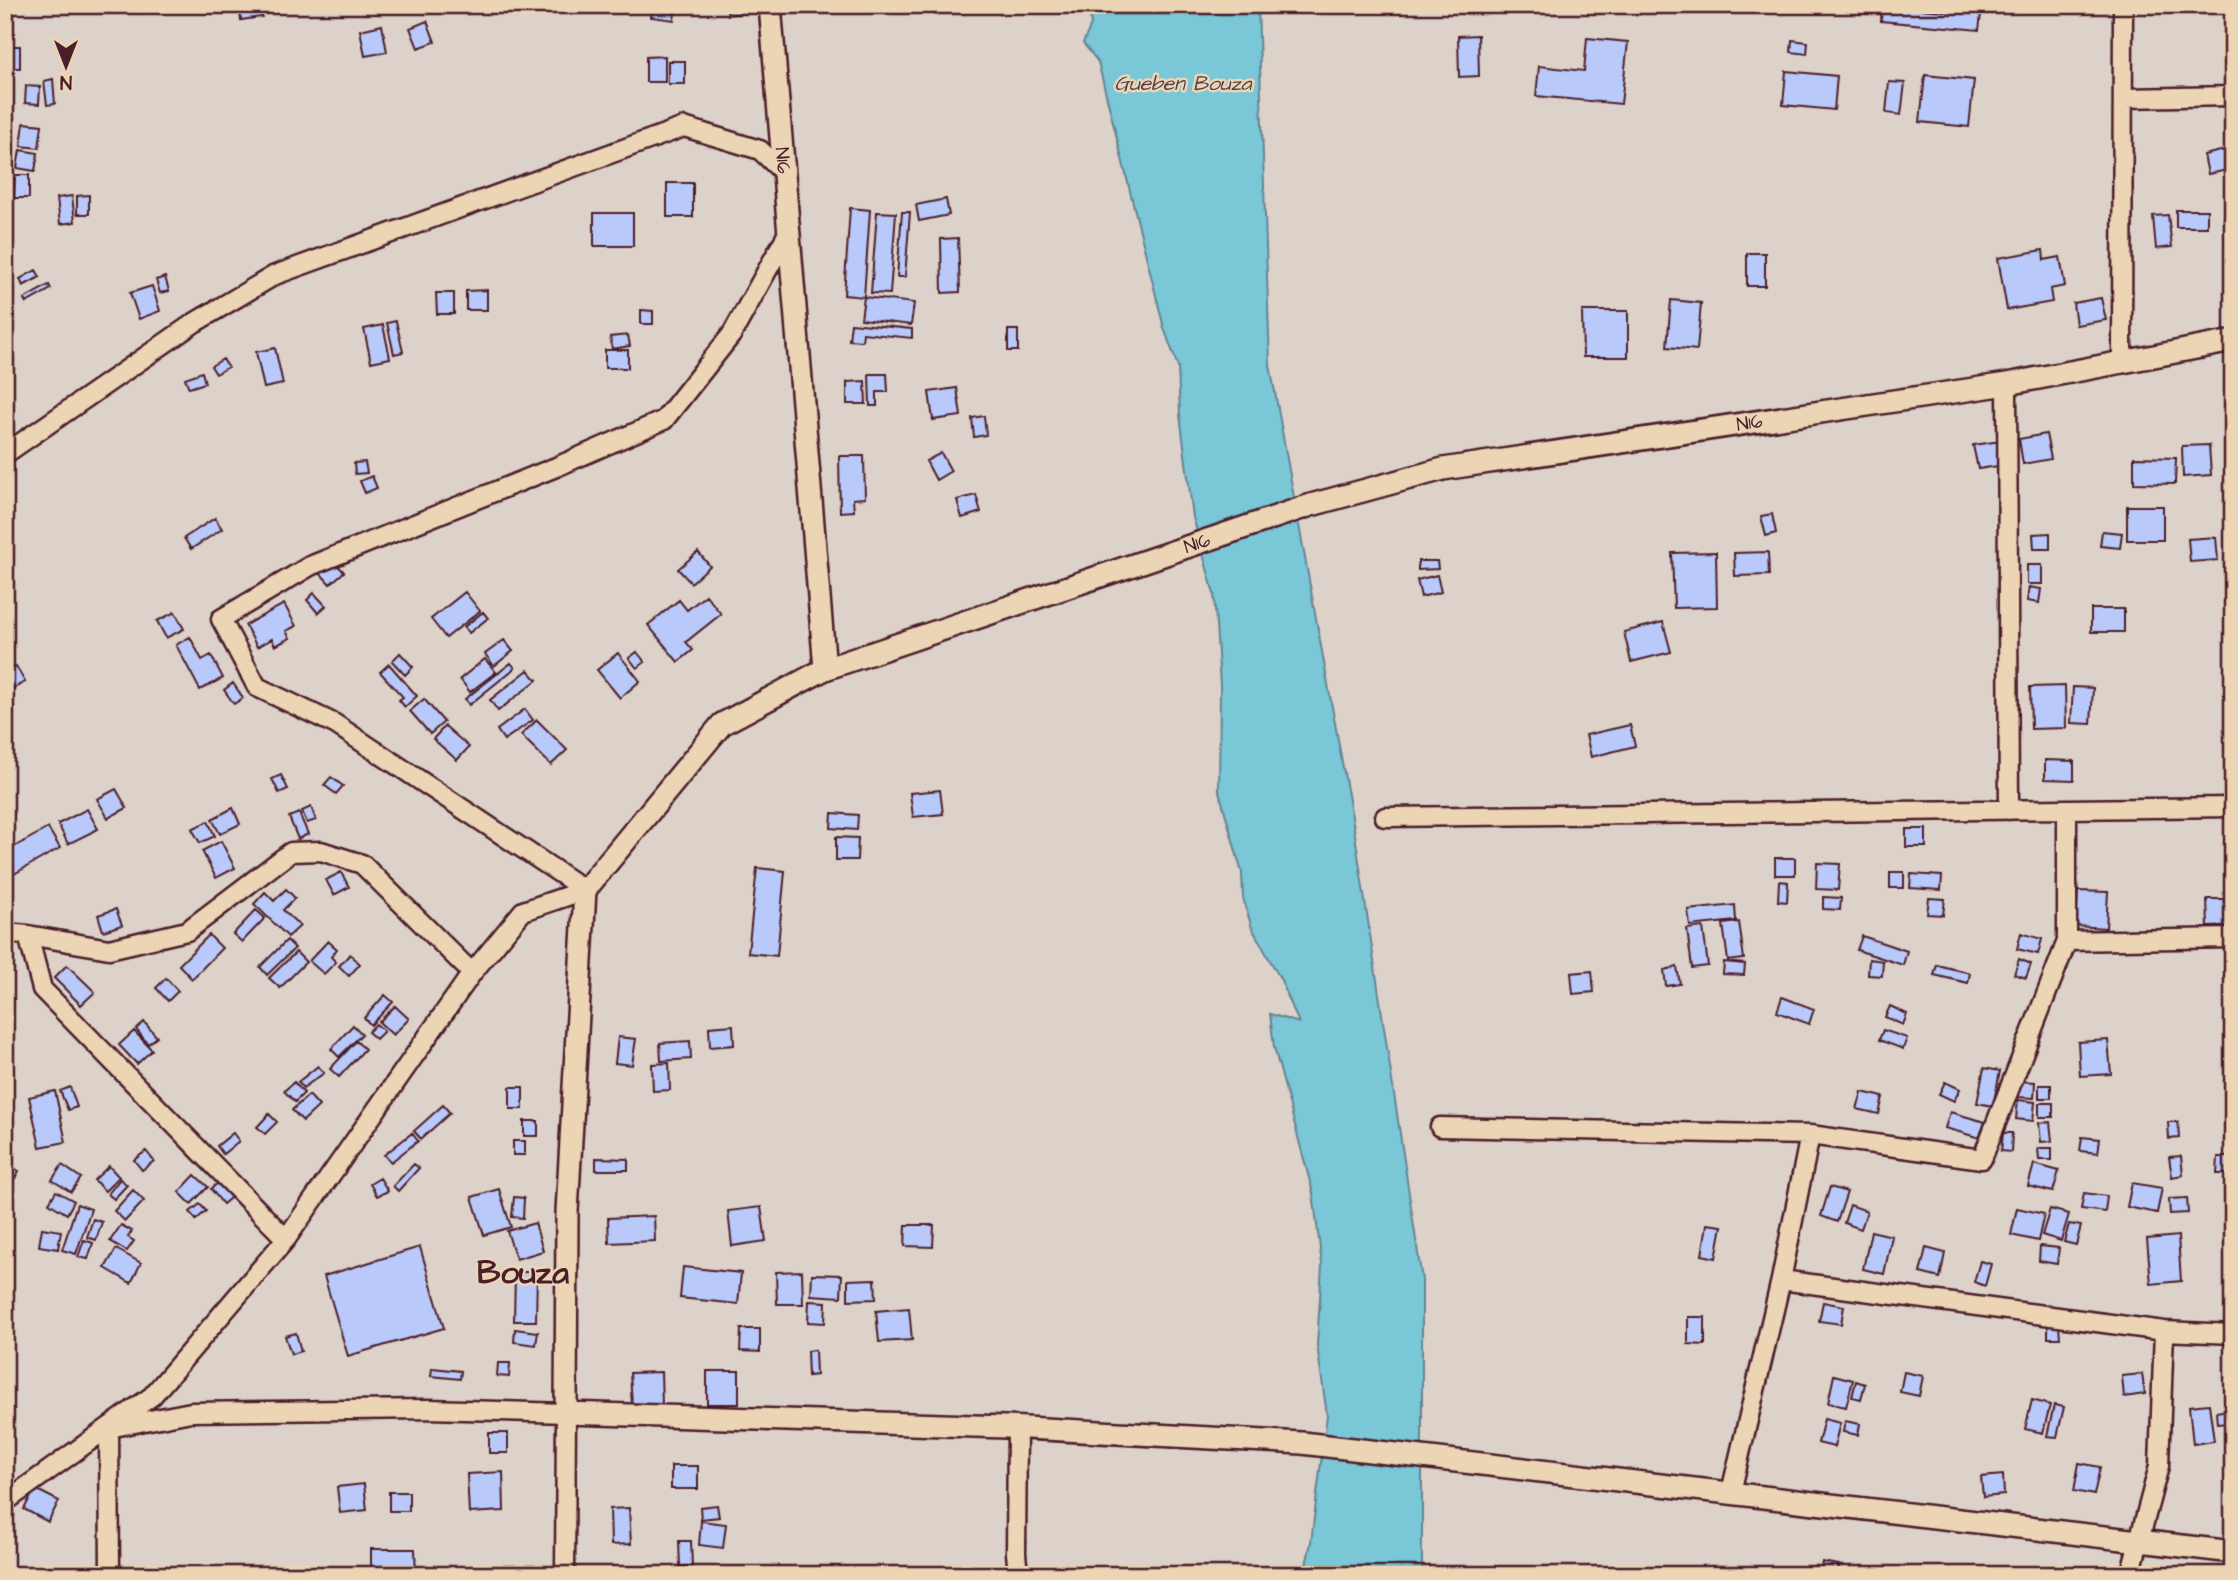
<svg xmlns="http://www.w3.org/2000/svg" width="2238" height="1580" viewBox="0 0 2238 1580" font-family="'Architects Daughter',sans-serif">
<rect width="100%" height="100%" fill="#ddd2ca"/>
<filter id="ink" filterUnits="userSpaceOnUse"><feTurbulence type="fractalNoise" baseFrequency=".0143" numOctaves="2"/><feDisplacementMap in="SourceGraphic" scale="14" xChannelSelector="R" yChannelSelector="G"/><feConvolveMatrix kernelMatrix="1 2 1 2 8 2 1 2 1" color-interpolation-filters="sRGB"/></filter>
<g filter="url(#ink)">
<!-- water -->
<path fill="#79c7d7" stroke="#668492" stroke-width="2" d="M1089,5h169l12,360 84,463 68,452v295h-118l7,-33 16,-127 -10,-70 5,-80 -9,-72 -39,-146 -4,-33 29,9 -18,-43 -29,-52 -9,-30 -1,-25 -23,-82 1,-106 -6,-91 -21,-77 -13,-102 -2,-48 -14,-39 -66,-266 -15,-19 8,-18z"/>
<!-- building -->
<path fill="#b9cafa" stroke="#4a1f2b" stroke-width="2" d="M239,5h21l2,12 -21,3z
M726,5h16l1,8 -15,2z
M1882,6l99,8 -2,16 -98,-9z
M652,11l23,2 -1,7 -23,-3z
M427,21l8,21 -17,6 -8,-20z
M382,25l5,27 -22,4 -5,-26z
M1478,35l1,41 -20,1 -1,-41z
M1587,38l41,4 -7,62 -85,-8 3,-30 45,5z
M1792,40l16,2 -1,12 -16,-2z
M5,46h15v22h-15z
M665,56v26h-19v-25z
M668,61h17v23h-17z
M1786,71l51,5 -3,34 -51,-5z
M1925,75l49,5 -5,47 -49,-5z
M53,79l2,25 -8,1 -3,-24z
M1889,82l16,1 -4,32 -15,-2z
M26,86l14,1 -1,17 -14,-1z
M24,123l18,2 -3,23 -18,-2z
M2233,148v21l-25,5 -4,-19z
M20,150l18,3 -3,18 -18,-3z
M15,175h14v23h-15z
M667,183h26v34h-26z
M89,195v19h-12v-18z
M72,196l3,26 -15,2 -3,-26z
M946,199l3,16 -30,6 -3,-16z
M850,208l20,2 -6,87 -20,-2z
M2176,210h31v17h-31z
M877,212l19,1 -6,81 -19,-1z
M902,212h8l-5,65h-8z
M594,213h39v33h-39z
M2168,215l4,32 -16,2 -3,-33z
M2224,217h9v28l-6,1z
M958,238l2,54 -18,1 -1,-54z
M2043,250l1,10 16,-3 5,29 -15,3 2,13 -45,8 -9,-52z
M1747,253h18v33h-18z
M36,270l4,7 -17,9 -3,-7z
M165,277l4,14 -9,2 -4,-13z
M49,285l2,4 -25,14 -2,-4z
M152,286l8,25 -21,8 -9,-26z
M487,290v20h-21v-19z
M436,293h18v21h-17z
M864,297l50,6 -3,22 -50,-6z
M2101,298l5,22 -30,5 -3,-22z
M1671,300l30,3 -4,47 -30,-3z
M641,310l12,1v13h-12z
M1582,311h46v46h-45z
M396,321l7,31 -9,2 -7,-31z
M851,323l61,6v9l-49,-5 -1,8 -13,-1z
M383,325l7,33 -19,4 -7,-33z
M1008,330h10v21h-10z
M628,335l2,11 -18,3 -2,-12z
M275,348l8,36 -19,4 -8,-36z
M605,350h23v18h-23z
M223,359l5,8 -12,7 -5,-8z
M202,372l3,11 -16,5 -4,-10z
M869,374h18l1,18h-11v14h-7z
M865,381l1,23h-19v-22z
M957,388l4,28 -28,4 -4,-28z
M984,416l2,19 -12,2 -2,-19z
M2046,434l5,25 -28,5 -4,-25z
M2001,441l4,24 -27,4 -5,-24z
M2209,445l2,30 -28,2 -1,-31z
M941,453l10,18 -15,9 -10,-19z
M839,456h25l1,42 -12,1 1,12 -14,1z
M2134,457l42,1 -1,26 -41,-1z
M365,462l2,11 -12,1 -1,-11z
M372,476l5,12 -12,5 -5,-12z
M976,495l5,17 -19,6 -5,-18z
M2127,506h36v34h-36z
M1772,514l4,19 -10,3 -5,-20z
M215,518l7,11 -31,20 -7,-11z
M2102,531l20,2 -2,15 -20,-2z
M2050,533v16h-16l-1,-15z
M2216,537l2,23 -28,2 -2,-23z
M698,552l12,14 -19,17 -13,-14z
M1716,552l1,55 -43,1 -2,-55z
M1768,552l1,23 -34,1 -1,-23z
M334,561l10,11 -14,12 -10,-11z
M1418,561h19l1,8 -20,1z
M2027,565h15v19h-15z
M1437,575l4,17 -20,5 -4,-17z
M2029,587l12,2 -2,14 -12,-2z
M465,592l15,19 -34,27 -15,-19z
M314,593l12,13 -8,7 -11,-13z
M706,595l15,19 -35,28 7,8 -15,12 -30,-37 31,-25 8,10z
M284,604l12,22 -10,5 4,7 -15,8 -3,-7 -15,8 -12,-22z
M2091,609h33v23h-33z
M175,612l9,17 -18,9 -9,-17z
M483,612l5,6 -19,15 -5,-6z
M1663,622l8,30 -40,10 -7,-30z
M190,637l12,23 9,-5 12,23 -23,12 -24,-45z
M504,640l9,11 -19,15 -9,-12z
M637,652l8,10 -8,6 -8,-10z
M400,653l13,14 -8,8 -13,-14z
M618,653l22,28 -20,17 -23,-28z
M485,659l11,13 -26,20 -10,-13z
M511,663l4,5 -46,37 -4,-6z
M389,664l28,32 -12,11 -6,-7 4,-3 -23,-25z
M16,666l9,16 -20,11v-22z
M528,670l9,10 -39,31 -8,-11z
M233,683l10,15 -9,6 -10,-14z
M2065,686l1,42 -35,1 -1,-42z
M2073,687l20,1 -2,36 -20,-1z
M424,699l20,23 -14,12 -20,-23z
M525,709l8,11 -29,20 -7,-10z
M537,720l30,30 -16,15 -30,-30z
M1630,725l5,21 -44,11 -5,-22z
M445,726l24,21 -12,13 -24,-21z
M2045,760l29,1v19l-29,-1z
M281,775l7,14 -9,4 -7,-14z
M331,777l12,9 -7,8 -12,-9z
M116,789l11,19 -19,10 -11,-19z
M940,790l3,24 -30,3 -3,-24z
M311,807l5,13 -9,3 -5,-12z
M233,808l7,16 -20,10 -8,-15z
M87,809l11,20 -30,15 -10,-20z
M299,813l9,21 -10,5 -9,-22z
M832,813l26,2 -1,15 -26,-2z
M208,821l7,15 -15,7 -8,-14z
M48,828l12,20 -55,31v-27z
M1906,829h20v18h-20z
M836,837l22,1 -1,22h-21z
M221,841l14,27 -19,10 -14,-27z
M1775,858h20v17h-20z
M1817,863l23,1 -2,26 -22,-1z
M757,868l28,3 -8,85 -29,-3z
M341,872l8,15 -15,8 -8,-15z
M1890,872h14v16h-14z
M1911,874l31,2 -1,14 -31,-2z
M1779,881l9,1 -1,20 -9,-1z
M286,889l9,9 -12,12 17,16 -12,11 -34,-33 11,-12 9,9z
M2078,891l30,1 -2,36 -30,-2z
M1823,897l18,1 -1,12 -17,-1z
M1929,898l16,1 -2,16 -16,-1z
M2207,899h26v27l-25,1z
M1735,905l1,16 -46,5 -2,-16z
M116,909l6,16 -19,6 -5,-16z
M256,910l9,8 -23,24 -9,-8z
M1739,922l5,37 -16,2 -5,-37z
M1703,927l5,39 -16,2 -5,-39z
M2021,933l21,6 -4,15 -21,-5z
M209,935l13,13 -30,31 -13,-14z
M1862,936l45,15 -4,14 -46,-15z
M287,940l8,8 -28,27 -7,-8z
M328,941l9,8 -6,8 5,5 -12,12 -15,-13z
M296,952l10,10 -26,26 -11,-10z
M350,954l10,10 -11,12 -10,-10z
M1869,959l14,2 -1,15 -14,-1z
M2019,959l12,5 -5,14 -12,-4z
M1724,962l21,2 -1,11 -21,-1z
M67,965l28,27 -14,13 -27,-27z
M1937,965l33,8 -2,10 -34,-8z
M1677,967l3,17 -14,2 -2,-16z
M1592,971l2,21 -21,2 -2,-21z
M166,978l12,13 -10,10 -12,-13z
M385,995l8,7 -22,23 -7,-7z
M1782,997l32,12 -5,15 -32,-12z
M395,1006l14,13 -16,16 -14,-13z
M1890,1006l17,8 -4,11 -18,-8z
M144,1022l13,15 -9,7 -12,-15z
M376,1024l8,7 -8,8 -8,-7z
M353,1025l9,9 -23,23 -8,-8z
M733,1025l1,20 -24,2 -1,-20z
M1883,1030l24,8 -4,11 -24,-9z
M134,1031l18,19 -15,14 -18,-19z
M618,1037l18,2 -4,26 -17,-2z
M2108,1040l3,34 -31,2 -2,-34z
M356,1041l9,8 -26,28 -9,-8z
M690,1041l1,18 -30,2 -1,-18z
M669,1063l1,27 -17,1 -1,-27z
M318,1066l6,7 -21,15 -5,-6z
M1984,1068l16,3 -7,35 -16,-3z
M2016,1081l19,1 -1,16 -18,-1z
M294,1082l10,11 -9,9 -11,-11z
M1945,1082l15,7 -6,12 -15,-7z
M2039,1085h12v13h-12z
M70,1087l7,20 -9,3 -8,-19z
M510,1087h13v22h-13z
M55,1091l11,51 -26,5 -11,-50z
M1862,1092l21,5 -4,17 -22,-5z
M309,1095l10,11 -16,15 -11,-11z
M2018,1100l17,2 -2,19 -17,-2z
M2039,1103h14v14h-14z
M443,1105l7,8 -29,26 -7,-8z
M1950,1112l35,10 -5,16 -35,-10z
M269,1114l8,8 -12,12 -8,-7z
M524,1121h14v15h-14z
M2050,1122l2,19 -11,1 -2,-19z
M2168,1122h10l1,16 -10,1z
M233,1133l6,8 -16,13 -6,-8z
M412,1133l6,8 -27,21 -7,-7z
M2003,1133h9l-1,19 -10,-1z
M2082,1137l18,2 -2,14 -18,-2z
M513,1141h12v14h-12z
M2038,1148h14v12h-13z
M146,1151l8,10 -12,9 -8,-10z
M2181,1156l2,19 -11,2 -3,-20z
M2218,1157h15v17h-16z
M596,1158l32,1v11h-32z
M5,1163l14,8 -12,21h-2z
M414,1164l5,4 -21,23 -5,-5z
M2034,1164l25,7 -6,21 -25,-6z
M62,1165l19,13 -10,14 -19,-12z
M109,1166l10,11 -14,14 -11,-11z
M195,1175l13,12 -17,17 -12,-12z
M380,1178l8,13 -11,5 -7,-12z
M120,1179l7,6 -13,14 -6,-5z
M222,1179l13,15 -12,10 -12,-15z
M2132,1183l30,5 -5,25 -30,-6z
M1830,1187l17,5 -10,30 -16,-6z
M499,1189l12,38 -27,8 -12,-38z
M133,1190l11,11 -19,20 -11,-10z
M56,1191l18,10 -7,13 -18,-11z
M2084,1193l23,3 -2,16 -24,-3z
M514,1197l10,1 -1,20 -11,-1z
M2187,1198l1,15 -18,1 -1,-15z
M77,1204l14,5 -15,45 -14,-4z
M200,1204l6,7 -10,9 -6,-8z
M1850,1205l17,6 -6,18 -17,-6z
M761,1207l5,34 -34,5 -4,-35z
M2017,1208l27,6 -6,27 -27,-6z
M2050,1209l19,5 -8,27 -19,-6z
M654,1216l1,25 -46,2 -1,-25z
M93,1219l9,3 -6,18 -9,-3z
M535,1223l8,28 -27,8 -9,-28z
M1707,1224l15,2 -6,32 -14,-3z
M2069,1224l12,2 -5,19 -12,-3z
M121,1225l11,6 -4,6 6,4 -7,10 -17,-10z
M906,1225h28l-1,22 -28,-1z
M42,1228l19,3 -3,18 -19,-3z
M1871,1231l21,5 -8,38 -21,-5z
M2178,1236l3,45 -30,3 -4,-45z
M84,1240l9,3 -5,16 -10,-2z
M2040,1246l19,2 -2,16 -18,-3z
M420,1247l24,81 -96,28 -24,-80z
M1926,1248l19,5 -5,25 -20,-5z
M116,1249l25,14 -10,20 -26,-15z
M1980,1261l11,3 -6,22 -11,-4z
M683,1267l58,6 -3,31 -58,-6z
M802,1271l1,33h-26l-1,-32z
M515,1272h22l-1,49h-22z
M812,1274l30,1 -1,22 -30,-2z
M875,1279l1,20 -28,1v-20z
M809,1301l17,1 -1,21 -17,-1z
M1823,1302l21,4 -3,18 -22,-3z
M909,1308l3,32 -33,2 -3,-31z
M1688,1317h17v28l-17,-1z
M2048,1325h11l1,13h-12z
M515,1329l23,3 -2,13 -22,-3z
M741,1329h19v23l-20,-1z
M296,1333l5,18 -10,3 -6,-18z
M815,1350l1,25 -8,1 -1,-25z
M498,1363h12l-1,14 -12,-1z
M432,1368l29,3 -1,8 -29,-3z
M707,1371h32v33h-32z
M661,1372l1,33 -30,1 -2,-33z
M1904,1372l19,4 -4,20 -19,-4z
M2142,1374l3,20 -21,3 -2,-21z
M1834,1375l19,5 -7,27 -18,-4z
M1856,1381l9,3 -4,15 -9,-2z
M2032,1400l18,5 -7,28 -18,-4z
M2209,1404l5,37 -21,3 -4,-38z
M2054,1405l10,2 -7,30 -10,-1z
M2228,1410l1,13 -12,1 -1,-12z
M1824,1419l16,4 -6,24 -16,-4z
M1845,1421l15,3 -2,11 -15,-3z
M489,1433h19v20h-19z
M2079,1463l21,4 -6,28 -20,-4z
M671,1466h27v23h-27z
M503,1472l1,39 -35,2 -2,-39z
M2003,1475l1,20 -21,2 -2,-20z
M364,1484l3,26 -27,3 -3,-26z
M35,1489l24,12 -11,21 -24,-13z
M389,1492h20v19h-20z
M717,1505l2,12 -18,2 -1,-12z
M629,1508l2,36 -20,1 -1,-36z
M701,1521l25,3 -3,24 -24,-3z
M679,1541h12l1,25 -12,1z
M371,1549h44l1,26h-45z
M1822,1562l17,3 -1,9 -17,-3z"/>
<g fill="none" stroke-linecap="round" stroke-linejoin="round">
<!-- minor casing -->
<g stroke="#4a1f2b" stroke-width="23">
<path id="minor" d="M2123,98l110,-2
M2122,361l1,-356
M2007,384l2,426
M5,454l189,-131 81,-48 409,-148 76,23 24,23
M1385,817l848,-10
M585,890l-250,-166 -78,-37 -36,-68 89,-53 246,-99 108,-47 68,-86 57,-103
M5,933l23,2 14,54 244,250
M28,935l81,14 78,-18 104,-79 30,-1 41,13 110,109
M2067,941l166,-3
M1440,1127l370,8
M1781,1280l29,-145 172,24 85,-218v-132
M1017,1428l-1,125 2,22
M1731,1492l50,-212 383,51
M5,1502l147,-106 134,-157 186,-266 51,-62 62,-21
M110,1575l-1,-147 82,-16 237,-3 138,4 -1,162
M2130,1575l29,-109 5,-135 69,3"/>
</g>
<!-- tertiary casing -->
<g stroke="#4a1f2b" stroke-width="26">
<g id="tertiary">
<path id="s1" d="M770,5l55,664 486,-164 132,-36 564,-85 226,-43"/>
<path d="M825,669l-103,55 -137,166 -18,322 -1,201 440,14 296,16 931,109"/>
</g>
</g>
<!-- minor -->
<use href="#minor" stroke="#ecd5b5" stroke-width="18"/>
<!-- tertiary -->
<use href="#tertiary" stroke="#ecd5b5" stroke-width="21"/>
</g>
</g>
<g text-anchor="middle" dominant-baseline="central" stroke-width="5" stroke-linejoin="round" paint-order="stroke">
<!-- street labels -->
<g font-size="19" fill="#4a1f2b" stroke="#ecd5b5">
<text stroke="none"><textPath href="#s1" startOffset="156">N16</textPath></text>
<text stroke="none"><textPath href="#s1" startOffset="1626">N16</textPath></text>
<text stroke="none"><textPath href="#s1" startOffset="1059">N16</textPath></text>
</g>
<!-- water labels -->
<g font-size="21" font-style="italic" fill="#53414d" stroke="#ecd5b5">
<text x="1183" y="83">Gueben Bouza</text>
</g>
<!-- town labels -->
<g font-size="33" font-weight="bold" fill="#4a1f2b" stroke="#ecd5b5">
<text x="523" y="1273">Bouza</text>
</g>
</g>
<!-- margin -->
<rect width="2238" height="1580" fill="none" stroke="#ecd5b5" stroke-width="28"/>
<rect x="14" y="14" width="2210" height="1552" fill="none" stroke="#4a1f2b" stroke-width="2.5" filter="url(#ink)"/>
<!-- north arrow -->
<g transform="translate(66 66) rotate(180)" stroke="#ecd5b5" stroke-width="5" paint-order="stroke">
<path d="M0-5L12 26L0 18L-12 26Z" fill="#4a1f2b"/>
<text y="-10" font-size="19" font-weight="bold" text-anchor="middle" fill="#4a1f2b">N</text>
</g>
</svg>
